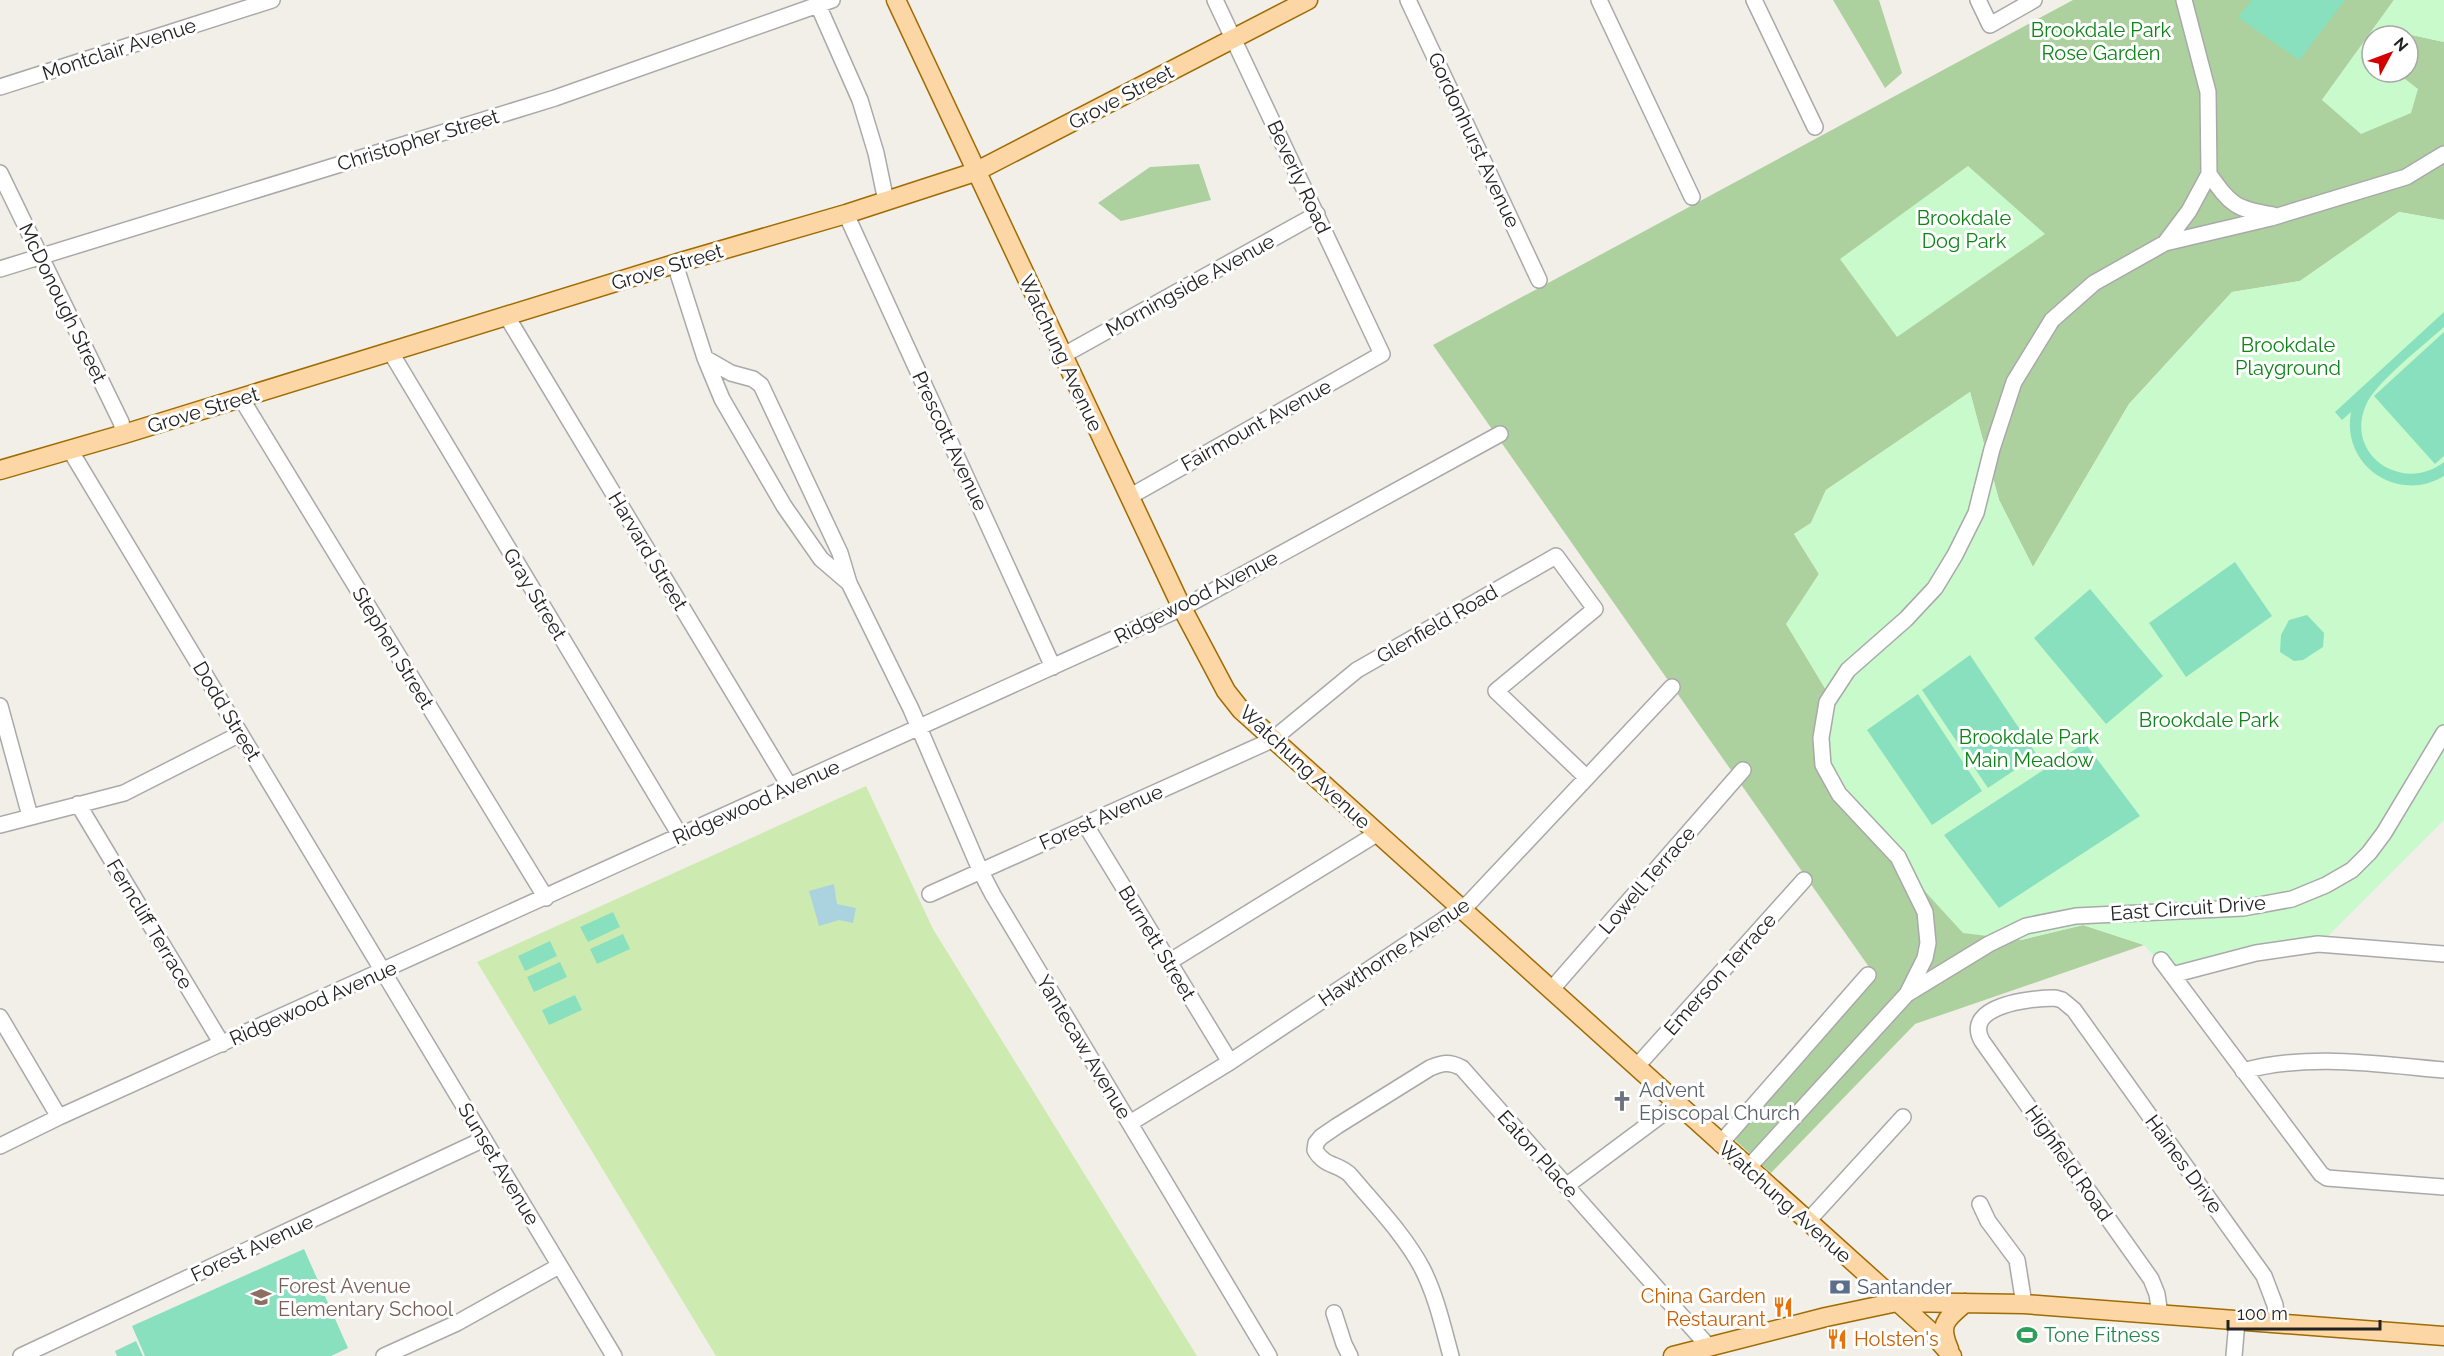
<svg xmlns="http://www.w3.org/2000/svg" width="2444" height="1356" viewBox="0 0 2444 1356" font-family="Raleway,sans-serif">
<rect width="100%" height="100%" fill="#f2efe9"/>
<!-- grass -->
<path fill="#cdebb0" d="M866,786l67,143 264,427h-481l-239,-394z"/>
<!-- forest -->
<path fill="#add19e" d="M1833,0h46l23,73 -17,15z
M2073,0h321l-72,100 96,-10 -22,-18h12v-36h-24l5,-6 55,12v178l-45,-8 -99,69 -68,11 -103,112 -96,163 -34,-67 -29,-108 -144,98 -15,33 -17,11 25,40 -32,50 39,66 195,250 62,-15 61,20 -229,79 -144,149 -35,-32 1,-6 139,-158 -443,-632z
M1199,164l12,36 -90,21 -23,-18 52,-36z"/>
<!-- park -->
<path fill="#c8facc" d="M2394,0h50v42l-55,-12 -5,6h-12v36h24l22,17 -7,24 -50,21 -39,-34z
M1968,166l77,68 -148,103 -57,-78z
M2399,212l45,8v600l-129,129 -149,20 -22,-24 -61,-20 -62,15 -58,-7 -97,-106 -34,-44 -6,-93 -40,-66 33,-50 -25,-40 17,-11 15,-33 144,-98 29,108 34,67 96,-163 103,-112 68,-11z"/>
<!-- pitch -->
<path fill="#88e0be" d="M2252,0h93l-46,60 -61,-43z
M2444,312v15c-20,18 -69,56 -78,78 -22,50 37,89 78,57v14c-46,28 -103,-10 -93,-64l-9,8 -7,-8z
M2444,332v124l-9,8 -61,-68z
M2235,562l37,54 -86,61 -37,-54z
M2090,589l73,87 -57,48 -72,-86z
M2307,615l17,18 -1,14 -20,13 -9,1 -14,-9 1,-17 8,-15z
M1970,655l67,100 -49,33 -66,-98z
M1918,694l64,97 -50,34 -65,-95z
M2085,743l55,73 -141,92 -55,-73z
M613,912l7,15 -32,15 -8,-15z
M623,934l7,15 -33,15 -7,-15z
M550,941l7,15 -32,15 -7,-15z
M560,962l7,15 -33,15 -7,-15z
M575,995l7,15 -33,15 -7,-15z
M304,1249l44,99 -17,8h-186l-13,-30z
M136,1341l7,15h-26l-2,-5z"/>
<!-- water -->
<path fill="#aad3df" d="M834,884l3,20 19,4 -3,15 -14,-3 -20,6 -10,-35z"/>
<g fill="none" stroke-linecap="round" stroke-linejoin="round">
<!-- minor casing -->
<g stroke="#a9a9a9" stroke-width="18">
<path id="minor" d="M1408,0l131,280
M1599,0l93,197
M1754,0l61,127
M1978,0l12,25 44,-25
M818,5l42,95 16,53 10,48
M0,87l272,-87
M0,173l121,249 3,12
M2209,174c22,31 26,35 64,41
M846,214l207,453
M2165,243l24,-32 20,-37 -1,-82 -24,-92
M675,264l30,94 17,41 62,107 37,53 28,24
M0,269l555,-171 277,-98
M506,315l284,472
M390,351l291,486
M1062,356l255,-142
M705,358l26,15 22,6 8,6 79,168 9,30 62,126 70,163 12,23 276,461
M241,398l305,500
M70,450l544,906
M1129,497l253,-143 -167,-354
M0,706l30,110
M78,804l144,240
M1085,824l145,238
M0,825l124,-32 116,-59
M930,894l342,-154 85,-70 199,-114 39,53 -99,82 90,86
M2161,960l160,214 6,4 117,9
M1169,962l209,-129
M2172,975l84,-22 62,-9 126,10
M1551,990l192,-220
M1907,994l18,-36 3,-15 -3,-31 -27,-55 -59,-63 -16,-29 -2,-27 6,-36 21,-32 58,-51 29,-31 20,-33 21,-42 16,-64 22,-67 38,-62 42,-37 71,-40 106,-25 135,-41 38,-23
M0,1017l59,100
M1635,1066h2l167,-186
M2243,1071c66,-18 134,-7 201,-1
M1130,1123l100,-61 240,-160 202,-215
M1720,1144l148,-169
M0,1146l59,-29 1123,-509 318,-174
M1748,1168l159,-174 82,-50 37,-18 50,-10 167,-8 49,-9 34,-14 26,-15 17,-17 15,-20 60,-100
M1566,1186l110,-82
M1980,1204l8,17 29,39 7,44
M1808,1221l95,-104
M1334,1313l10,31 6,12
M2160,1315l-3,-21 -6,-15 -169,-238c-20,-36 50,-43 73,-43l7,2 12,10 190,266 11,29 2,19
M21,1356l463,-217
M384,1356l73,-33 102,-57
M1451,1356c-8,-29 -15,-61 -29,-88 -18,-34 -47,-63 -71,-92 -11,-13 -26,-8 -36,-26l1,-7 5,-6 16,-11 93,-58c12,-5 19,-7 32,0l247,279
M2234,1356l3,-35"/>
</g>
<!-- major casing -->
<g stroke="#a06b00" stroke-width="21">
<path id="major" d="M896,0l286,608 44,83 15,19 689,621 22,25
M0,470l124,-36 560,-173 162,-47 129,-42 333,-172
M1949,1349c-11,-25 -3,-30 16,-46
M1673,1356l153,-39 71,-15 127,2 420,32"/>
</g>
<!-- minor -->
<use href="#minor" stroke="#fff" stroke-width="15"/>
<!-- major -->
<use href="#major" stroke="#fcd6a4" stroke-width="18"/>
</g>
<!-- icons -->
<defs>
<g id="church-bare" transform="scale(1.62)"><path d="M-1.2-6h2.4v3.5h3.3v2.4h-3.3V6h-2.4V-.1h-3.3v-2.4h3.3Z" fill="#6b7280" stroke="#fff" stroke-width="2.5" paint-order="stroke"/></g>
<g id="bank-bare" transform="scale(1.62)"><path d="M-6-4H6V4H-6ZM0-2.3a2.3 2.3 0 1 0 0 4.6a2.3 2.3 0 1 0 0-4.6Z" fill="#5c6f8a" stroke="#fff" stroke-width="2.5" paint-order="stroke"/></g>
<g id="school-bare" transform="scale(1.62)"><path d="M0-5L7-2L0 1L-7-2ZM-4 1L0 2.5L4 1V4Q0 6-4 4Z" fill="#8d6e63" stroke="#fff" stroke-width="2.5" paint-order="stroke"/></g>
<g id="restaurant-bare" transform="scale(1.62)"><path d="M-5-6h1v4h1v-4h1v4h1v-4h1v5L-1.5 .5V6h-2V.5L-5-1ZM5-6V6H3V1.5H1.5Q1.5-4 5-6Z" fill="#e8710a" stroke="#fff" stroke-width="2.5" paint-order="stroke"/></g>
<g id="stadium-bare" transform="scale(1.62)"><path d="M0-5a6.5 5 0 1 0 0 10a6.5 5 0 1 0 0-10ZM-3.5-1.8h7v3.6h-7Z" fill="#2e9e5b" stroke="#fff" stroke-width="2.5" paint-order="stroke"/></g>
</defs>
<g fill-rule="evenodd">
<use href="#church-bare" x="1622" y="1101"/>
<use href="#bank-bare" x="1840" y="1287"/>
<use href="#school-bare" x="261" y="1297"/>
<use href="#restaurant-bare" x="1783" y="1307"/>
<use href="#stadium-bare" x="2027" y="1335"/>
<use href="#restaurant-bare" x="1837" y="1339"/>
</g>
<g text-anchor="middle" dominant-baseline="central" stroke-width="6" stroke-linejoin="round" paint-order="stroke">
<!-- park labels -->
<g font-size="20" fill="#0c8416" stroke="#fff">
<text x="2101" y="30">Brookdale Park<tspan x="2101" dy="23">Rose Garden</tspan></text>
<text x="1964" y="218">Brookdale<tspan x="1964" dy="23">Dog Park</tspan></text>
<text x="2288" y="345">Brookdale<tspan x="2288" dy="23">Playground</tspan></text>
<text x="2209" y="720">Brookdale Park</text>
<text x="2029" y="737">Brookdale Park<tspan x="2029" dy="23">Main Meadow</tspan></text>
</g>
<!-- street labels -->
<g font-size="20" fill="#222" stroke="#fff">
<text transform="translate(119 49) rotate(-18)">Montclair Avenue</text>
<text transform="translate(1121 97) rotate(-28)">Grove Street</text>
<text transform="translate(418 140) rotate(-17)">Christopher Street</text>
<text transform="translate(1474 140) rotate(65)">Gordonhurst Avenue</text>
<text transform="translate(1299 177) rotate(65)">Beverly Road</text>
<text transform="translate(667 267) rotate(-17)">Grove Street</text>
<text transform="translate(1190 285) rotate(-29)">Morningside Avenue</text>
<text transform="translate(63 303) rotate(64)">McDonough Street</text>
<text transform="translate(1061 353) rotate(65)">Watchung Avenue</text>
<text transform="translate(203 410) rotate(-17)">Grove Street</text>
<text transform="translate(1256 425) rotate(-29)">Fairmount Avenue</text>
<text transform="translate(950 441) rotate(65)">Prescott Avenue</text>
<text transform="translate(648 551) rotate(59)">Harvard Street</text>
<text transform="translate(535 594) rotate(59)">Gray Street</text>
<text transform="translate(1196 597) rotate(-27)">Ridgewood Avenue</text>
<text transform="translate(1437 624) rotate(-30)">Glenfield Road</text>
<text transform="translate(393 648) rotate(59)">Stephen Street</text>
<text transform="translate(227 711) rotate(59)">Dodd Street</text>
<text transform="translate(1305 767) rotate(43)">Watchung Avenue</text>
<text transform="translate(756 802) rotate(-24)">Ridgewood Avenue</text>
<text transform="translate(1101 817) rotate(-24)">Forest Avenue</text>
<text transform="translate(1647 880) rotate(-49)">Lowell Terrace</text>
<text transform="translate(2188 908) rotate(-4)">East Circuit Drive</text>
<text transform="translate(150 924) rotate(59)">Ferncliff Terrace</text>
<text transform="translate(1157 943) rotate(59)">Burnett Street</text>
<text transform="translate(1394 952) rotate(-34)">Hawthorne Avenue</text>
<text transform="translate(1720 974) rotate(-48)">Emerson Terrace</text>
<text transform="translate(313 1003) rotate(-24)">Ridgewood Avenue</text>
<text transform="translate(1084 1047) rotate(59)">Yantecaw Avenue</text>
<text transform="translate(1538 1154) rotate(48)">Eaton Place</text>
<text transform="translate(2069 1163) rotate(55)">Highfield Road</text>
<text transform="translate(499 1164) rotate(59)">Sunset Avenue</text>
<text transform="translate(2184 1164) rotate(54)">Haines Drive</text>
<text transform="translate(1785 1202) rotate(42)">Watchung Avenue</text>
<text transform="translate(252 1248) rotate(-25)">Forest Avenue</text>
</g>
<!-- worship labels -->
<g font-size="20" fill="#5b616d" stroke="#fff" text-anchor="start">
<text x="1639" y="1090">Advent<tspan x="1639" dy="23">Episcopal Church</tspan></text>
</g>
<!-- education labels -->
<g font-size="20" fill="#785e54" stroke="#fff" text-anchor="start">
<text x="278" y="1286">Forest Avenue<tspan x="278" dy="23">Elementary School</tspan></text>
</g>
<!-- service labels -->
<g font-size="20" fill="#4e5e75" stroke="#fff" text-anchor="start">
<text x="1857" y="1287">Santander</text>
</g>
<!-- food labels -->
<g font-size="20" fill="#c56008" stroke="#fff" text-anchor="end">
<text x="1766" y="1296">China Garden<tspan x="1766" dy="23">Restaurant</tspan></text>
<text x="1854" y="1339" text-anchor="start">Holsten's</text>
</g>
<!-- leisure labels -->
<g font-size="20" fill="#27864d" stroke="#fff" text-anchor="start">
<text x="2044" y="1335">Tone Fitness</text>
</g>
</g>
<!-- north arrow -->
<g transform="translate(2390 54) rotate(49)"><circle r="28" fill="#ffffff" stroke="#a7a7a7" stroke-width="1.5"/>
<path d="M0-4.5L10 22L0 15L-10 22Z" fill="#d40000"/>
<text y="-9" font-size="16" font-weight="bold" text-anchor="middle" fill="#222222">N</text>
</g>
<!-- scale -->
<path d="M2228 1320v9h152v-9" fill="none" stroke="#222222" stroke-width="3"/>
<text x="2237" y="1320" font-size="18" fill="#222222" stroke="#ffffff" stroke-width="4.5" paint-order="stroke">100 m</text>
</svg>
